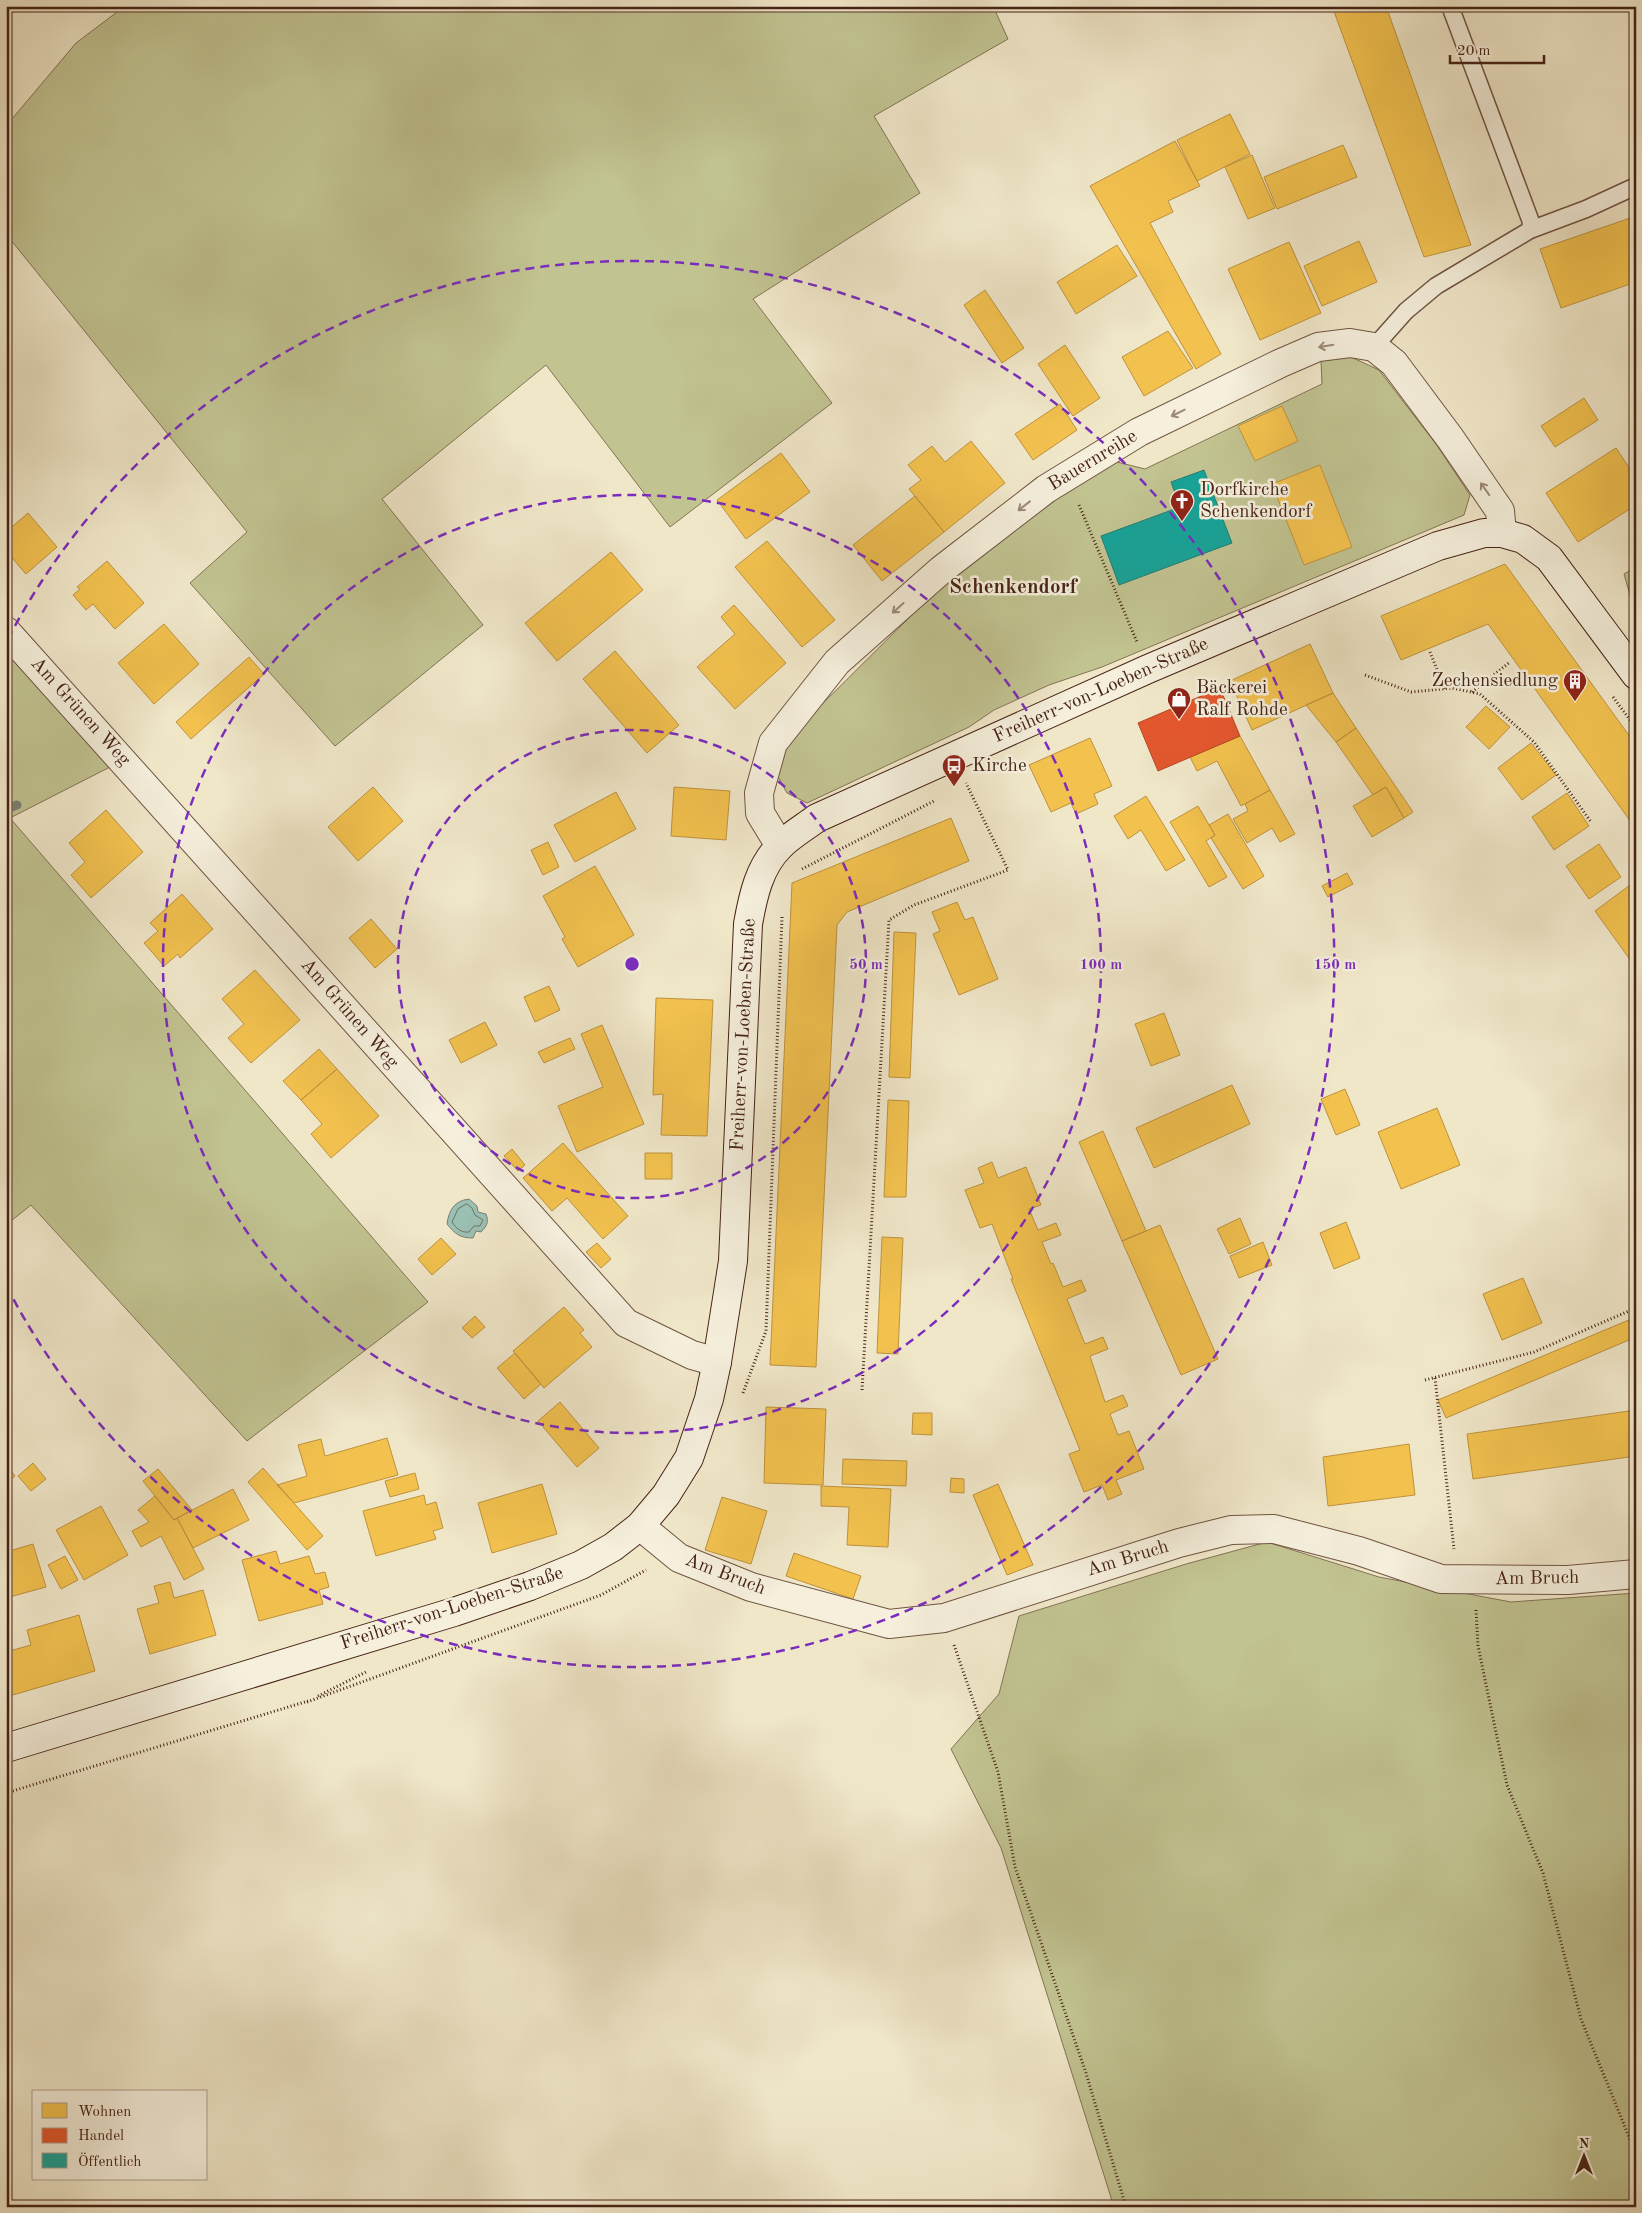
<svg xmlns="http://www.w3.org/2000/svg" width="1642" height="2213" viewBox="0 0 1642 2213" font-family="'Old Standard TT',serif">
<rect width="100%" height="100%" fill="#f0e7c9"/>
<filter id="stains"><feTurbulence type="fractalNoise" baseFrequency=".004" numOctaves="4"/><feColorMatrix values="0 0 0 0 .2 0 0 0 0 .09 0 0 0 0 .02 0 0 0 .5 -.17"/></filter>
<radialGradient id="worn" r=".72"><stop offset=".6" stop-color="#630" stop-opacity="0"/><stop offset="1" stop-color="#630" stop-opacity=".3"/></radialGradient>
<!-- green -->
<path fill="#c1c391" stroke="#847354" d="M125,6h868l15,33 -134,77 46,77 -167,106 79,104 -162,124 -124,-162 -164,134 101,126 -148,121 -145,-163 57,-51 -241,-298v-108l70,-83z
M1351,357l28,13 57,74 34,51 -6,20 -362,152 -53,18 -55,25 -25,17 -162,76 -20,-10 -12,-22 7,-27 166,-165 104,-81 65,-36 28,7 177,-85 -1,-23z
M1636,567v49l-12,-42z
M6,651l104,116 -100,51 418,484 -181,139 -216,-236 -25,20z
M1267,1542l112,35 132,25 125,-9v614h-522l-113,-359 -50,-99 48,-55 20,-78 167,-52z"/>
<!-- water -->
<path fill="#9ac0b3" stroke="#788174" d="M469,1199l8,7 1,6 8,2c3,8 1,12 -5,18l-5,-1 -3,7c-13,0 -18,-4 -26,-14 2,-14 7,-23 22,-25z"/>
<!-- homes -->
<path fill="#f2c14e" stroke="#be923d" d="M1332,6h54l85,239 -47,12z
M1230,114l20,40 -53,27 -20,-41z
M1175,141l25,45 -32,15 5,11 -23,11 71,131 -25,15 -106,-183z
M1343,145l14,32 -80,32 -13,-32z
M1252,155l23,53 -27,11 -23,-52z
M1636,216v66l-75,26 -21,-59z
M1359,241l18,41 -55,24 -18,-40z
M1289,242l32,71 -61,27 -32,-71z
M1117,245l20,31 -61,38 -19,-32z
M985,290l39,58 -22,15 -38,-58z
M1168,331l25,37 -49,28 -22,-39z
M1065,345l35,53 -27,18 -35,-52z
M1584,398l14,22 -43,27 -14,-21z
M1060,404l17,26 -44,30 -18,-26z
M1282,406l16,35 -43,20 -17,-35z
M971,441l34,42 -61,49 -35,-43 12,-9 -13,-15 24,-19 13,16z
M1616,448l20,30v27l-58,37 -32,-49z
M781,453l29,39 -64,47 -29,-39z
M1320,465l32,82 -48,18 -32,-81z
M915,496l29,36 -62,49 -29,-36z
M28,513l29,34 -31,27 -20,-23v-19z
M767,541l68,79 -33,27 -67,-80z
M611,552l32,38 -86,71 -32,-38z
M107,561l37,42 -29,26 -22,-25 -7,6 -13,-15 7,-6 -3,-2z
M1505,564l131,181v84l-148,-205 -87,36 -20,-44z
M734,605l52,58 -51,46 -38,-42 38,-33 -14,-17z
M164,624l35,40 -45,40 -36,-41z
M1310,644l23,49 -81,37 -22,-49z
M615,651l64,74 -32,28 -64,-74z
M249,657l15,17 -73,65 -15,-17z
M1333,693l23,35 -20,14 -30,-37z
M1486,706l24,21 -21,22 -23,-22z
M1356,728l57,84 -9,6 -18,-31 -13,8 -37,-53z
M1240,736l30,54 -29,16 -24,-45 -20,10 -7,-14z
M1090,738l22,48 -18,8 4,10 -22,10 -5,-11 -20,9 -22,-47z
M1531,743l25,32 -34,25 -24,-32z
M373,787l30,34 -45,40 -30,-34z
M674,787l56,4 -4,49 -55,-4z
M1386,787l18,31 -32,19 -19,-31z
M1270,790l25,44 -15,8 -8,-14 -25,15 -14,-24 15,-8 -3,-7z
M616,792l20,37 -61,33 -21,-37z
M1567,793l22,33 -35,24 -22,-33z
M1146,796l39,64 -19,11 -25,-41 -13,9 -14,-23z
M1198,806l17,29 -9,6 21,36 -18,10 -39,-65z
M106,810l37,42 -52,46 -20,-23 14,-13 -16,-19z
M1228,814l36,62 -21,13 -32,-51 4,-3 -6,-10z
M951,818l18,43 -122,51 -10,13 -21,442 -46,-2 22,-482z
M548,842l11,25 -16,8 -12,-25z
M1599,844l22,33 -32,22 -23,-33z
M595,866l39,69 -56,32 -16,-28 3,-2 -22,-41z
M1347,873l6,11 -25,13 -6,-11z
M1630,885l6,8v75l-41,-57z
M182,894l31,35 -33,29 -2,-4 -14,12 -20,-23 14,-12 -8,-8z
M957,902l8,18 8,-3 25,62 -39,16 -26,-61 7,-3 -8,-19z
M371,919l26,30 -22,19 -26,-30z
M894,932l22,1 -6,145 -21,-1z
M255,970l45,50 -49,43 -23,-25 16,-14 -22,-25z
M549,986l11,24 -25,12 -11,-25z
M656,998l57,2 -6,136 -46,-1 2,-41 -10,1z
M1164,1013l16,42 -29,11 -16,-42z
M485,1022l12,23 -36,18 -12,-23z
M602,1025l42,99 -67,28 -19,-46 45,-19 -22,-53z
M570,1038l5,11 -31,14 -6,-11z
M319,1049l18,20 -36,31 -18,-19z
M337,1069l42,47 -48,42 -20,-24 11,-10 -21,-24z
M1232,1085l18,39 -96,44 -18,-40z
M1345,1089l15,36 -24,10 -15,-36z
M888,1100l21,1 -3,96h-22z
M1437,1108l23,57 -59,24 -23,-57z
M1103,1131l43,100 -24,10 -43,-99z
M563,1143l65,73 -25,23 -36,-41 -15,13 -29,-33z
M512,1149l13,16 -7,6 -14,-15z
M645,1153h27v26h-27z
M992,1162l6,16 28,-11 15,38 -12,4 9,21 18,-7 5,12 -19,7 9,22 2,-1 10,24 18,-7 5,11 -19,8 18,45 18,-7 5,12 -18,7 15,46 18,-7 5,11 -18,8 8,21 11,-4 15,38 -28,11 6,14 -14,6 -6,-15 -18,7 -15,-38 11,-4 -69,-171h2l-21,-55 -12,4 -15,-38 19,-7 -6,-15z
M1240,1218l11,26 -22,10 -12,-25z
M1346,1222l14,36 -26,11 -14,-36z
M1160,1225l58,134 -37,16 -59,-134z
M882,1237l21,1 -5,116 -21,-1z
M441,1238l15,16 -24,21 -14,-16z
M1263,1242l9,23 -33,13 -9,-22z
M597,1243l14,16 -10,9 -15,-16z
M1523,1278l19,45 -40,17 -19,-46z
M564,1307l20,23 -4,3 12,14 -48,41 -31,-37z
M475,1316l10,11 -13,11 -10,-10z
M1636,1317v20l-190,81 -8,-18z
M515,1353l26,31 -17,15 -27,-31z
M560,1402l39,46 -22,19 -39,-46z
M766,1407l60,2 -3,76 -59,-2z
M1636,1410v46l-163,23 -6,-45z
M913,1413h19v22l-20,-1z
M387,1438l11,37 -104,28 -17,-18 30,-9 -9,-31 23,-6 4,17z
M1409,1444l6,51 -87,11 -5,-49z
M843,1459l64,2 -1,25 -64,-2z
M33,1463l13,16 -15,12 -13,-15z
M263,1468l60,68 -16,14 -59,-68z
M10,1469l5,7 -7,6 -2,-10z
M158,1469l34,41 -18,10 -31,-39z
M415,1473l4,16 -29,8 -5,-16z
M951,1478l13,1v14l-14,-1z
M542,1484l15,50 -65,19 -14,-50z
M998,1484l35,81 -26,10 -34,-80z
M821,1486l70,3 -3,58 -41,-2 2,-38 -28,-1z
M233,1489l16,31 -56,28 -16,-30z
M424,1495l2,10 10,-3 7,26 -10,3 3,8 -60,17 -13,-45z
M155,1496l19,24 3,-2 27,51 -20,11 -23,-44 -20,11 -9,-16 17,-9 -11,-12z
M722,1497l45,14 -16,53 -46,-14z
M101,1506l27,49 -44,25 -28,-50z
M33,1544l13,43 -40,11v-46z
M276,1551l4,13 29,-8 6,18 10,-2 4,15 -10,3 4,14 -64,17 -17,-61z
M794,1553l67,23 -8,23 -67,-23z
M65,1556l13,24 -17,9 -13,-24z
M170,1582l4,16 29,-8 13,45 -66,19 -13,-45 22,-6 -5,-17z
M79,1615l16,56 -89,26v-45l25,-7 -4,-15z
M6,1621l5,18 -5,1z"/>
<!-- shops -->
<path fill="#e4572e" stroke="#b54727" d="M1220,688l20,48 -82,35 -20,-48z"/>
<!-- public -->
<path fill="#17a398" stroke="#257d71" d="M1204,470l28,73 -113,42 -18,-49 79,-29 -9,-25z"/>
<g fill="none" stroke-linecap="round" stroke-linejoin="round">
<!-- shore -->
<path stroke="#707264" stroke-width="1" d="M467,1204l5,4 3,7 8,5 -3,6h-6l-5,6c-8,1 -13,-4 -17,-10l6,-13z"/>
<!-- stream -->
<path stroke="#788174" stroke-width="9" d="M6,809l11,-4"/>
<!-- lane casing -->
<g stroke="#705443" stroke-width="19">
<path id="lane" d="M1530,230l56,-21 50,-23
M1374,347l32,-36 30,-25 94,-56 1,-8 -81,-216"/>
</g>
<!-- street casing -->
<g stroke="#705443" stroke-width="30">
<path id="street" d="M6,631l620,692 66,32 25,7
M780,846l-20,-33 -1,-20 14,-50 64,-81 104,-92 105,-81 93,-57 142,-69 37,-16 32,-4 24,4 20,16 56,75 50,73 2,22
M640,1526l39,32 72,29 138,37 55,-6 235,-75 52,-13 43,-1 85,22 82,28 127,1 68,-6"/>
</g>
<!-- secondary casing -->
<g stroke="#462316" stroke-width="30">
<path id="secondary" d="M6,1748l448,-136 76,-26 51,-21 32,-18 27,-21 26,-31 23,-37 20,-59 8,-37 16,-101 15,-337c5,-28 11,-57 32,-78 11,-11 25,-19 37,-28l331,-149 290,-123 46,-13h18l21,6 26,19 87,117"/>
</g>
<!-- path -->
<path stroke="#462316" stroke-width="3" stroke-dasharray="1 2.5" stroke-linecap="butt" d="M1079,505l58,137
M1430,652l15,37
M1365,675l46,17 41,-4 28,6 54,48 57,80
M1472,692l38,-30
M1613,697l23,31
M802,869l132,-68
M1435,1378l19,171
M1425,1380l109,-28 102,-44
M862,1390l27,-470 25,-15 94,-35 -42,-87
M743,1393l23,-62 16,-414
M1476,1610l2,36 29,139 36,88 38,146 55,135
M954,1645l44,127 17,95 71,206 40,134
M318,1696l48,-24
M307,1702l294,-107 45,-25
M6,1793l302,-92"/>
<!-- lane -->
<use href="#lane" stroke="#f5efdc" stroke-width="16"/>
<!-- street -->
<use href="#street" stroke="#f5efdc" stroke-width="28"/>
<!-- secondary -->
<use href="#secondary" stroke="#f5efdc" stroke-width="28"/>
</g>
<!-- one-way arrows -->
<defs><path id="oneway-shaft" d="M-6 0H5M1.5-3L5.5 0L1.5 3" fill="none" stroke-width="1.6" stroke-linecap="round" stroke-linejoin="round" transform="scale(1.25)"/></defs>
<g stroke="#9e8979">
<use href="#oneway-shaft" transform="translate(1326 346) rotate(171)"/>
<use href="#oneway-shaft" transform="translate(1178 413) rotate(154)"/>
<use href="#oneway-shaft" transform="translate(1485 489) rotate(-125)"/>
<use href="#oneway-shaft" transform="translate(1024 506) rotate(142)"/>
<use href="#oneway-shaft" transform="translate(898 608) rotate(138)"/>
</g>
<!-- distance rings -->
<g fill="none" stroke="#7b2cbf" stroke-width="2.5" stroke-dasharray="9 6">
<circle cx="632" cy="964" r="234"/>
<circle cx="632" cy="964" r="469"/>
<path d="M8 639A703 703 0 1 1 8 1289"/>
</g>
<!-- icons -->
<defs>
<g id="church-pin" transform="scale(1.25)"><path d="M0 17L-7.5 6A9.5 9.5 0 1 1 7.5 6Z" fill="#8f2418" stroke="#f5efdc"/><path d="M-1.2-6h2.4v3.5h3.3v2.4h-3.3V6h-2.4V-.1h-3.3v-2.4h3.3Z" fill="#fff"/></g>
<g id="building-pin" transform="scale(1.25)"><path d="M0 17L-7.5 6A9.5 9.5 0 1 1 7.5 6Z" fill="#8f2418" stroke="#f5efdc"/><path d="M-4-6H4V6H1V3H-1V6H-4ZM-2.5-4.3h1.7v1.8h-1.7ZM.8-4.3h1.7v1.8H.8ZM-2.5-1h1.7V.8h-1.7ZM.8-1h1.7V.8H.8Z" fill="#fff"/></g>
<g id="shop-pin" transform="scale(1.25)"><path d="M0 17L-7.5 6A9.5 9.5 0 1 1 7.5 6Z" fill="#8f2418" stroke="#f5efdc"/><path d="M-5-2.5h2.3a2.7 3.5 0 0 1 5.4 0H5L5.5 6h-11ZM-1.5-2.5h3a1.5 2.3 0 0 0-3 0Z" fill="#fff"/></g>
<g id="bus-pin" transform="scale(1.25)"><path d="M0 17L-7.5 6A9.5 9.5 0 1 1 7.5 6Z" fill="#8f2418" stroke="#f5efdc"/><path d="M-5-6H5V4H4V6H2V4H-2V6H-4V4H-5ZM-3.5-4V0h7V-4ZM-3.5 1.2v1.5H-2V1.2ZM2 1.2v1.5H3.5V1.2Z" fill="#fff"/></g>
</defs>
<g fill-rule="evenodd">
<use href="#church-pin" x="1182" y="501"/>
<use href="#building-pin" x="1575" y="681"/>
<use href="#shop-pin" x="1179" y="699"/>
<use href="#bus-pin" x="954" y="766"/>
</g>
<g text-anchor="middle" dominant-baseline="central" stroke-width="5" stroke-linejoin="round" paint-order="stroke">
<!-- street labels -->
<g font-size="19" fill="#462316" stroke="#f5efdc">
<text transform="translate(1093 461) rotate(-31)">Bauernreihe</text>
<text transform="translate(1101 691) rotate(-24)">Freiherr-von-Loeben-Straße</text>
<text transform="translate(80 712) rotate(48)">Am Grünen Weg</text>
<text transform="translate(349 1014) rotate(49)">Am Grünen Weg</text>
<text transform="translate(744 1035) rotate(-87)">Freiherr-von-Loeben-Straße</text>
<text transform="translate(1128 1559) rotate(-17)">Am Bruch</text>
<text transform="translate(725 1575) rotate(21)">Am Bruch</text>
<text transform="translate(1537 1579) rotate(-1)">Am Bruch</text>
<text transform="translate(452 1609) rotate(-18)">Freiherr-von-Loeben-Straße</text>
</g>
<!-- poi labels -->
<g font-size="19" fill="#462316" stroke="#f5efdc" text-anchor="start">
<text x="1200" y="490">Dorfkirche<tspan x="1200" dy="22">Schenkendorf</tspan></text>
<text x="1558" y="681" text-anchor="end">Zechensiedlung</text>
<text x="1196" y="688">Bäckerei<tspan x="1196" dy="22">Ralf Rohde</tspan></text>
<text x="972" y="766">Kirche</text>
</g>
<!-- quarter labels -->
<g font-size="21" font-weight="bold" fill="#462316" stroke="#f5efdc">
<text x="1013" y="587">Schenkendorf</text>
</g>
</g>
<circle cx="632" cy="964" r="8" fill="#7b2cbf" stroke="#f5efdc" stroke-width="2.5"/>
<g font-size="15" text-anchor="middle" font-weight="bold" fill="#7b2cbf" stroke="#f5efdc" stroke-width="5" stroke-linejoin="round" paint-order="stroke">
<text x="866" y="969">50 m</text>
<text x="1101" y="969">100 m</text>
<text x="1335" y="969">150 m</text>
</g>
<!-- margin -->
<rect width="1642" height="2213" fill="none" stroke="#f0e7c9" stroke-width="25"/>
<rect x="8" y="8" width="1627" height="2198" fill="none" stroke="#462316" stroke-width="2.5"/>
<rect x="12" y="12" width="1617" height="2188" fill="none" stroke="#462316"/>
<!-- legend -->
<rect x="32" y="2090" width="175" height="90" fill="#f5efdc" stroke="#af9d8d"/>
<rect x="42" y="2103" width="25" height="15" fill="#f2c14e" stroke="#af9d8d"/>
<text x="78" y="2116" font-size="15" fill="#462316">Wohnen</text>
<rect x="42" y="2128" width="25" height="15" fill="#e4572e" stroke="#af9d8d"/>
<text x="78" y="2140" font-size="15" fill="#462316">Handel</text>
<rect x="42" y="2153" width="25" height="15" fill="#17a398" stroke="#af9d8d"/>
<text x="78" y="2166" font-size="15" fill="#462316">Öffentlich</text>
<!-- north arrow -->
<g transform="translate(1584 2156)" stroke="#f5efdc" stroke-width="4" paint-order="stroke">
<path d="M0-4L9 19L0 12L-9 19Z" fill="#462316"/>
<text y="-8" font-size="14" font-weight="bold" text-anchor="middle" fill="#462316">N</text>
</g>
<!-- scale -->
<path d="M1450 55v8h94v-8" fill="none" stroke="#462316" stroke-width="2.5"/>
<text x="1457" y="55" font-size="15" fill="#462316" stroke="#f5efdc" stroke-width="4" paint-order="stroke">20 m</text>
<rect width="100%" height="100%" filter="url(#stains)"/>
<rect width="100%" height="100%" fill="url(#worn)"/>
</svg>
